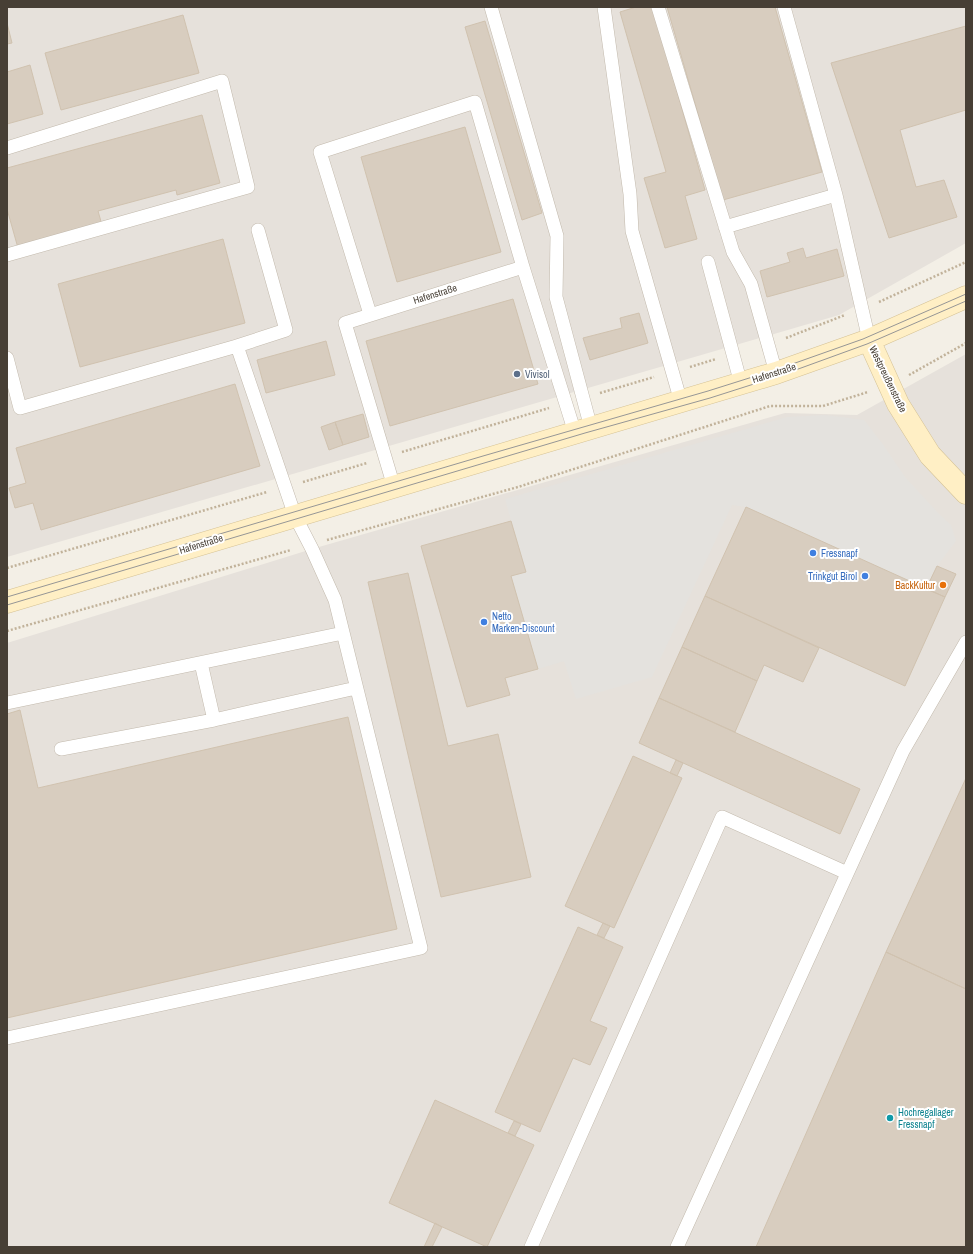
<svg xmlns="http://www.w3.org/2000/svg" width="973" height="1254" viewBox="0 0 973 1254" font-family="'Archivo Narrow',sans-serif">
<rect width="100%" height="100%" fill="#f3efe6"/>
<!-- industrial -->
<path fill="#e6e1db" d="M7,7h959v236l-127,72 -832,242z
M966,354v893h-959v-604l305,-94 473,-136 72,2z"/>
<!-- parking -->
<path fill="#e4e2de" d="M825,415l39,5 18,23 23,34 35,38 11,10 5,16 -19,25 -11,23 -180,-82 -14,-2 -80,172 -76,22 -12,-38 -26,8 -27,-93 15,-4 -21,-73 282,-82z"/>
<!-- building -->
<path fill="#d8cdbf" stroke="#d0c2af" d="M636,7h17l52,183 -20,6 12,43 -32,9 -21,-70 22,-6 -46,-160z
M667,7h108l47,165 -99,28z
M183,15l16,58 -138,37 -16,-57z
M485,21l57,192 -20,7 -57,-193z
M7,23l5,20 -5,1z
M966,26v84l-66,20 16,57 28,-7 13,37 -68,21 -58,-175z
M30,65l13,49 -36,10v-52z
M202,115l18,68 -43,12 -1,-5 -78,21 4,14 -84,23 -11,-39v-41z
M465,127l36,125 -104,30 -36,-125z
M223,239l22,84 -165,44 -22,-83z
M803,248l3,10 31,-9 7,27 -77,21 -7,-26 30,-9 -3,-9z
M513,299l25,85 -148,42 -24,-85z
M639,313l9,30 -58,17 -7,-22 39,-10 -2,-10z
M326,341l9,34 -69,18 -9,-33z
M235,384l25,82 -219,64 -8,-27 -18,5 -6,-20 17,-5 -10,-35z
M363,414l6,23 -26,8 -8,-23z
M335,422l8,23 -14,5 -8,-23z
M746,507l199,90 -40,89 -200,-90z
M511,521l15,51 -15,4 27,93 -33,9 5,17 -43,12 -46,-161z
M937,566l19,8 -11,23 -19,-8z
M408,573l40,173 50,-12 33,143 -90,20 -73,-315z
M705,596l114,52 -16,34 -39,-17 -7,16 -75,-34z
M682,647l75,34 -22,51 -76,-34z
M659,698l201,91 -20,45 -201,-91z
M20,710l18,78 310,-71 49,212 -390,89v-304z
M633,756l49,22 -68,150 -49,-22z
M676,760l7,3 -6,13 -7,-3z
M966,778v211l-80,-37z
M603,923l7,3 -6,12 -7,-3z
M578,927l45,20 -33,74 17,7 -17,37 -17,-7 -33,74 -45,-20z
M886,952l80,37v258h-210z
M435,1100l99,45 -47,102 -98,-44z
M514,1121l7,3 -6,12 -7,-3z
M435,1223l7,4 -10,20h-8z"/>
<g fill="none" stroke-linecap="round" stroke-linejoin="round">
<!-- lane casing -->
<g stroke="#c2b9ac" stroke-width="14">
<path id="lane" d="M491,7l66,229 -1,61 35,131
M604,7l26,187 2,37 49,171
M658,7l75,245 18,32 25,89
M784,7l52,188 33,145
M7,148l215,-67 26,106 -241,68
M725,227l111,-32
M708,262l33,122
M370,314l-50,-162 155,-50 48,165
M7,358l13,50 217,-62
M394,487l-49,-164 178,-56 52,166
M201,663l13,57 142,-32
M7,703l336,-70
M61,749l153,-29
M7,1038l414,-90 -86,-348 -23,-51 -17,-33 -58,-170 49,-16 -28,-100
M531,1247l191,-430 125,56
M677,1247l226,-496 63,-109"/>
</g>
<!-- secondary casing -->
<g stroke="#d5c295" stroke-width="23">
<path id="secondary" d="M869,340l29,64 32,51 36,38
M7,602l769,-229 93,-33 97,-43"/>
</g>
<!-- path -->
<path stroke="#c1b29a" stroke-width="2.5" stroke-dasharray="2 2" stroke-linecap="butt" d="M879,302l87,-40
M786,338l59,-23
M690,367l26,-8
M909,375l57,-32
M600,393l54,-16
M402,452l147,-44
M303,482l64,-19
M327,540l191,-53 252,-81h53l45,-14
M7,568l260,-76
M7,631l284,-81"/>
<!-- lane -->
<use href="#lane" stroke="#fff" stroke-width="13"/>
<!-- secondary -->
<use href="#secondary" stroke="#ffefc5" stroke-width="22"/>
<!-- tram -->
<path stroke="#969696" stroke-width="1" d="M7,597l476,-141 225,-65 73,-23 82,-29 103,-45
M7,605l578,-172 125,-35 69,-22 88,-32 99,-43"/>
</g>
<!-- markers -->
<circle fill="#5c6f8a" stroke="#fff" stroke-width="1.5" cx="517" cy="374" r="4"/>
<g fill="#3f7fe0" stroke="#fff" stroke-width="1.5">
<circle cx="813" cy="553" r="4"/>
<circle cx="865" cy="576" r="4"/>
<circle cx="484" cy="622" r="4"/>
</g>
<circle fill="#e8710a" stroke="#fff" stroke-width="1.5" cx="943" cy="585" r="4"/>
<circle fill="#0f9aa8" stroke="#fff" stroke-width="1.5" cx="890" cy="1118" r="4"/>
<g text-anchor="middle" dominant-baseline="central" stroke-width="4" stroke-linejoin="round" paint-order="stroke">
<!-- street labels -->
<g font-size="10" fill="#473f35" stroke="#fff">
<text transform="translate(435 294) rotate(-17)">Hafenstraße</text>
<text transform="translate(774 373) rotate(-18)">Hafenstraße</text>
<text transform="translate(888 379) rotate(64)">Westpreußenstraße</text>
<text transform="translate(201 544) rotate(-17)">Hafenstraße</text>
</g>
<!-- service labels -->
<g font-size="10" fill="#4e5e75" stroke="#fff" text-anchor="start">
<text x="525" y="374">Vivisol</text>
</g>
<!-- shop labels -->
<g font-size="10" fill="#366cbe" stroke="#fff" text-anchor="start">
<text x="821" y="553">Fressnapf</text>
<text x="857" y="576" text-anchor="end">Trinkgut Birol</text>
<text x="492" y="616">Netto<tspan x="492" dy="12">Marken-Discount</tspan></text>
</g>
<!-- food labels -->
<g font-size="10" fill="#c56008" stroke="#fff" text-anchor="end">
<text x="935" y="585">BackKultur</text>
</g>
<!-- culture labels -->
<g font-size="10" fill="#0d838f" stroke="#fff" text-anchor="start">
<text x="898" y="1112">Hochregallager<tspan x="898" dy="12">Fressnapf</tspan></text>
</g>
</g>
<!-- border -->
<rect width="973" height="1254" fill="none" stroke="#473f35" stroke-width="16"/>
</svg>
